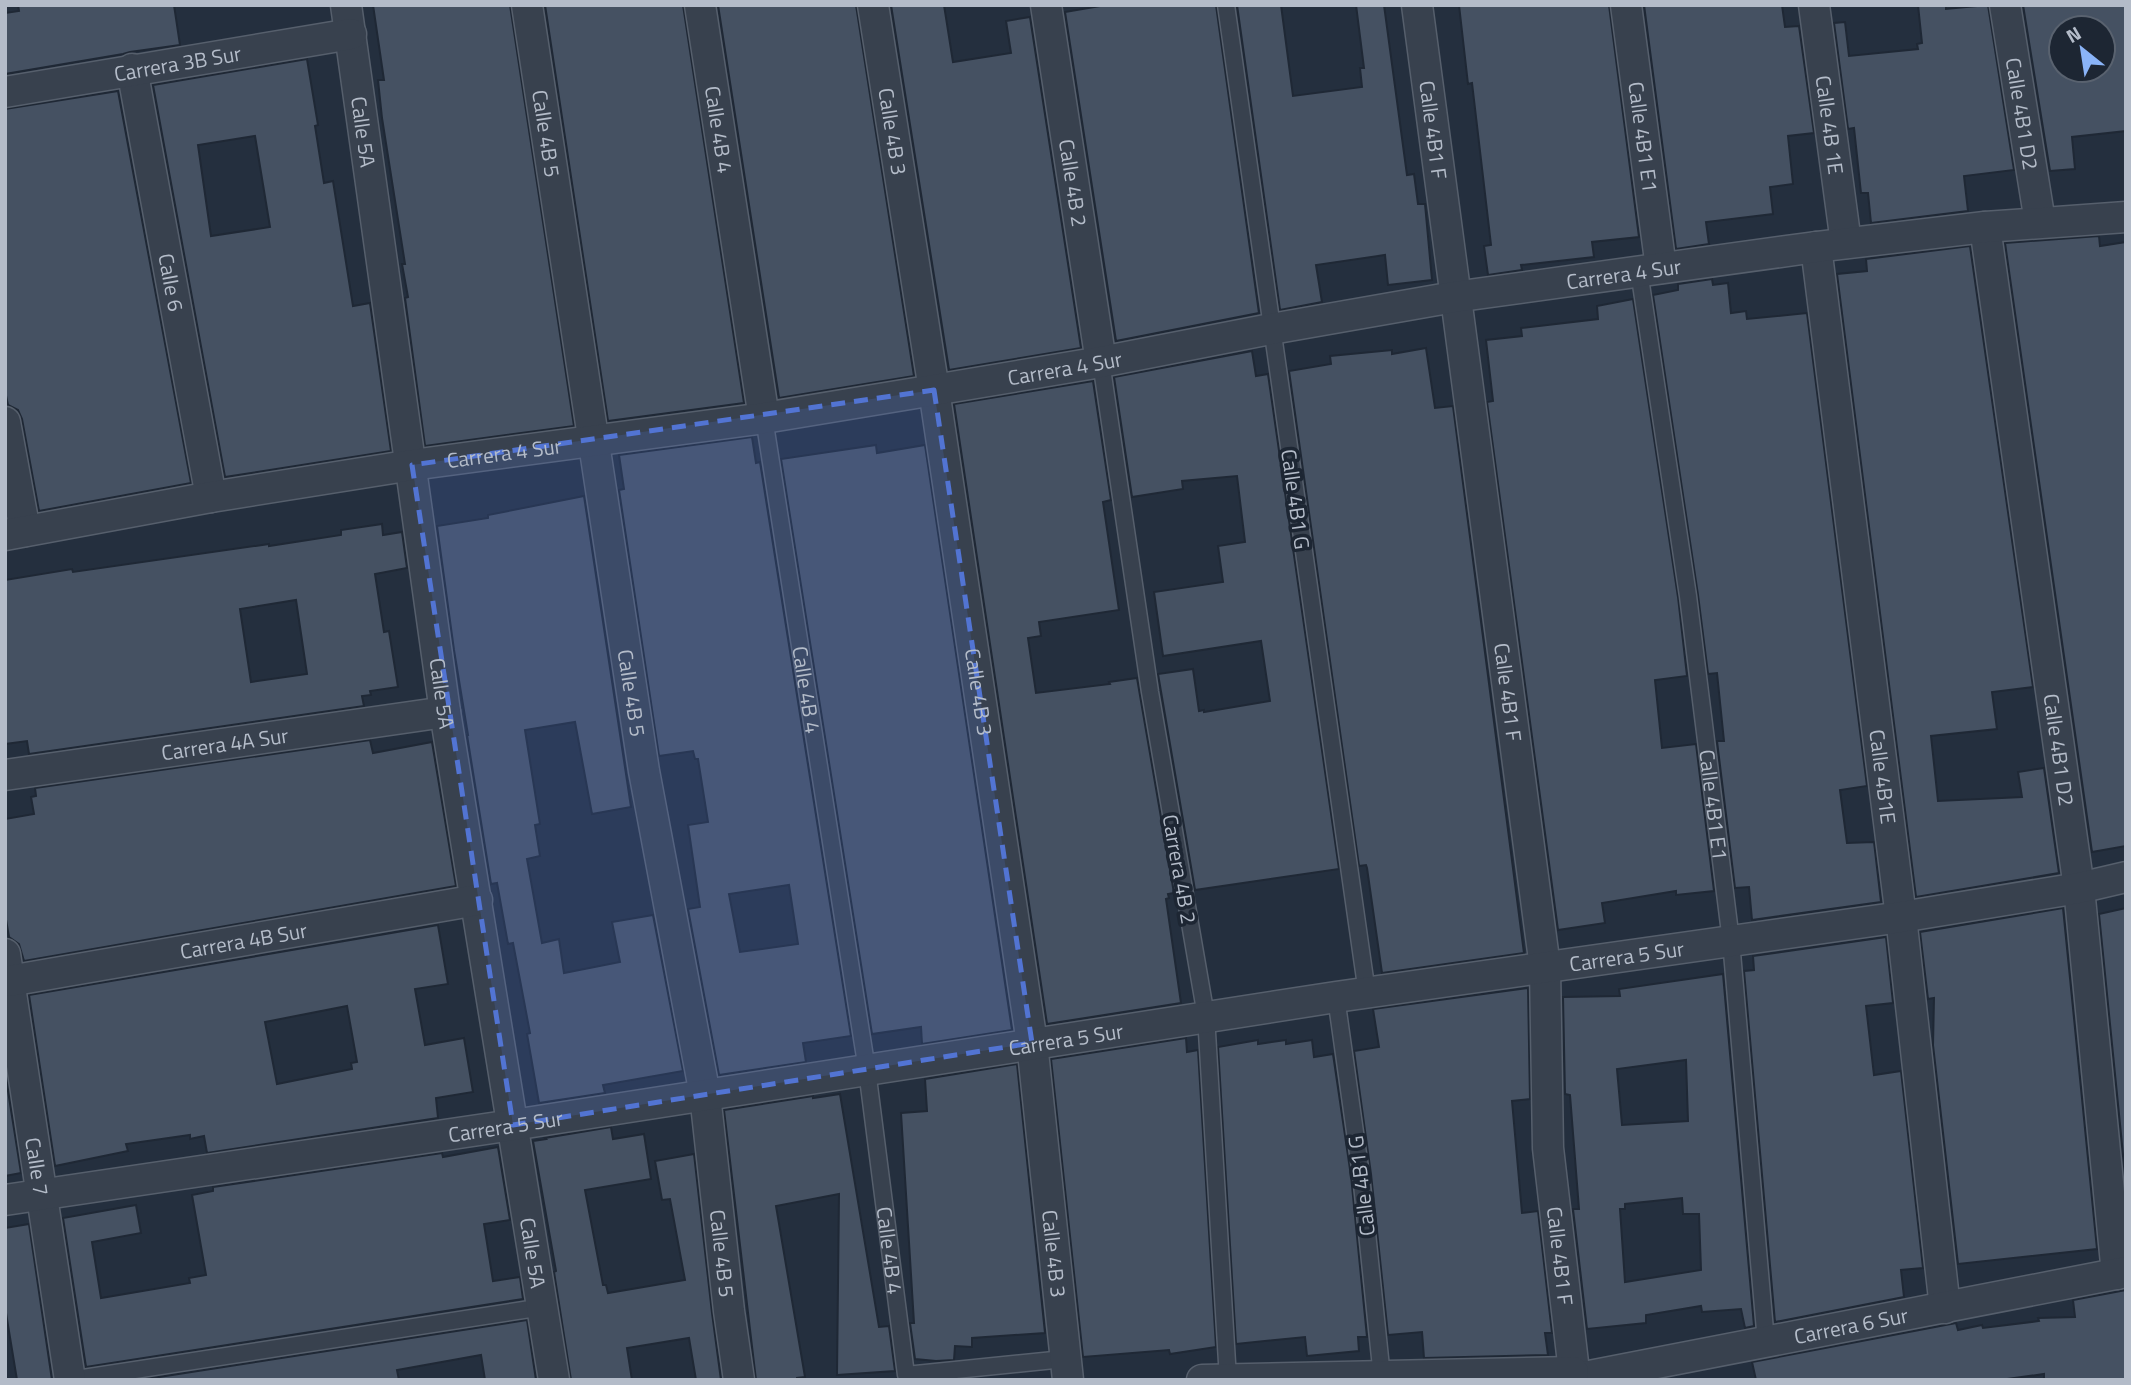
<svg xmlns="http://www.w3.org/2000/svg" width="2131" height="1385" viewBox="0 0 2131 1385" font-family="'Titillium Web',sans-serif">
<rect width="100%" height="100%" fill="#242f3e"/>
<!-- building -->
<path fill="#455162" stroke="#1f2835" stroke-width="2" fill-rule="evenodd" d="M18,5h156l6,40 -50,7 -7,2 -118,20v-61l14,-2z
M373,5h137l64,421 -149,20 -20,-148 3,-1 -6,-33h3l-23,-146 -4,-38h6z
M545,5h138l61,398 -136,18z
M718,5h138l58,371 -135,22z
M891,5h53l9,57 58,-9 -5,-32 24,-4 51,331 -132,22z
M1106,5h110l43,308 -143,28 -51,-329z
M1237,5h44l12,91 69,-9 -2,-19h4l-8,-63h28l23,170 7,-1 4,30h7l7,76 -44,5 -3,-30 -69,10 6,37 -42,8z
M1459,5h150l30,232 -47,5 2,15 -73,8 1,5 -34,5 -4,-29 7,-1 -7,-60 -12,-102 -4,1z
M1644,5h138l3,22 14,-1 15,107 -26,3 5,48 -23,3 3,27 -67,8 3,22 -33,5z
M1918,5h28v4l42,-4 26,165 -50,6 4,35 -97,12 -3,-30h-7l-7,-65 -6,1 -14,-106 11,-1 4,34 69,-7 -1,-5 5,-1z
M2023,5h103v126l-54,6 3,32 -25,2zM2061,28h42v42h-42z
M307,59l11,66 -3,1 9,57 9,-2 20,125 17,-3 21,148 -166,26 -72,-392zM255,136l15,91 -59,9 -13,-91z
M118,91l73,392 -152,28 -17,-92 -4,-9 -10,-5 -3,-14v-282z
M2099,236l1,10 26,-4v604l-34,6 -87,-609z
M1970,246l63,441 -41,5 5,37 -66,7 7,65 84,-4 -4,-25 26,-4 15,105 -143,24 -79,-623 30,-3 -1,-12z
M1712,279l1,6 15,-2 3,30 15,-2 1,8 60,-6 60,473 -27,4 7,53 27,-1 7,60 -129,18 -3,-33 -14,1 -18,-147h7l-7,-68 -9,1 -10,-79 -45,-300 25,-5v-6z
M1633,299l45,298 9,79 -32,4 7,68 34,-4 18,147 -38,4v-4l-74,12 3,20 -47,7 -71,-528 6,-1 -7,-61 36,-4 -1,-8 77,-9 -1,-13z
M1426,348l9,60 18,-2 71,547 -142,20 -15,-105 -1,-3 -7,1 -70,-495 42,-7 -1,-8 62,-6v4z
M1252,351l4,25 12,-2 71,495 -144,21 -37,-216 35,-5 6,42 5,-1v2l66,-11 -9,-60 -98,15 -9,-64 69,-10 -5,-36 27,-4 -8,-66 -55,5 1,8 -51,8 -18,-120z
M1093,381l18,119 -8,2 16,108 -80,12 2,14 -13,2 8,55 74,-9 -1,-2 28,-4 37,215 -6,1 1,4 -3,1 15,104 -134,21 -93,-620z
M752,437l4,26 4,-1 91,574 -48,7 3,19 -87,13 -31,-166 12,-2 -12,-82 20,-3 -10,-63h-3l-2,-8 -34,5 -40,-266 5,-1 -5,-34zM789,885l9,59 -58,8 -11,-58z
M876,445l1,8 48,-8 87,585 -90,14 -1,-17 -49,7 -91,-575z
M584,496l47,311 -39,7 -17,-92 -50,8 15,94 -5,1 5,31 -13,3 15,84 17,-4 5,34 56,-11 -8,-40 41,-7 30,156 -80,14 2,8 -66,10 -12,-69 3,-1 -17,-90 -5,1 -11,-61 -6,1 -24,-149h1l-14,-85 -17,-124 51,-8v-3z
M382,524l1,11 19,-3 5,36 -32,6 9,58 5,-1 9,56 -28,4 1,4 -9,1 2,10 -335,48 -2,-13 -22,3v-164l67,-11 1,3 196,-28v2l72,-11v-5zM296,600l11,74 -56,8 -11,-73z
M370,740l3,13 59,-11 24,144 -432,75 -5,-17 -10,-7 -4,-23v-95l29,-5 -3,-17 5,-1 -1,-8z
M2063,908l34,341 -139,15 -25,-219 1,-47 -6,1 -8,-67z
M2126,908v276l-27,-270z
M438,925l10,59 -33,5 10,56 39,-7 9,54 -37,6 2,20 -231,35 -3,-17 -14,3v-4l-64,9 2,7 -73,15 -26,-171zM347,1006l10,56 -6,1 1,6 -75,15 -12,-62z
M1886,937l7,66 -27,3 8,69 27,-4 22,197 -22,2 3,27 -129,25 -31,-351 10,-1 -1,-14z
M1723,974l31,352 -9,2 -4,-19 -39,3 -1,-6 -55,9v8l-59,6 -14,-120h6l-9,-114 -5,-1 -2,-97 57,-1 -1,-7zM1686,1060l2,61 -66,4 -5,-56zM1682,1198l1,16h16l2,56 -76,12 -5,-73h5v-5z
M1528,988l2,111 -18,2 10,112 16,-2 14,122h-7l3,22 -124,3 -2,-26 -34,3 -17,-161 -17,-123 25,-4 -6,-38z
M1186,1038l1,14 11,-2 18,297 -46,7 -1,-4 -86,7 -32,-298z
M1258,1040v4l28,-4v4l26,-4 2,17 19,-3 18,122 16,161h-9l1,14 -52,5 -2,-19 -69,7 -18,-297z
M1017,1064l28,269 -73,5v9l-17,-1 -1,14 -18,1 -21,-2 -5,-36h4l-13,-210 26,-2 -2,-32z
M5,1072l16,101 -16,3z
M840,1094l39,233 10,-1 6,45 -58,4 2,-181 -63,12 29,171 -8,1v2h-41l-32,-270 89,-14v2z
M611,1127l2,12 31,-5 7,45 -66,11 18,95h3l2,8 77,-13 -15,-81 -8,1 -7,-39 39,-7 18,159 9,67h-25l-7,-42 -62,10 5,32h-61l-17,-108 2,-1 -23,-130 13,-2 -1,-1z
M498,1147l12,73 -26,4 9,57 27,-4 3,22 -437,68 -23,-149 73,-13 5,28 -49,9 9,56 89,-15 -1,-5 17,-3 -14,-80 21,-4v-4l229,-34 1,4z
M29,1224l23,156h-35l-12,-73v-79z
M2126,1290v90h-82v-6l-44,6h-244l-4,-18 204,-39 2,7 24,-5 1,3 56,-7 -1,-3 37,-1 -2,-17z
M527,1320l9,60h-51l-4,-25 -84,15 2,10h-259z"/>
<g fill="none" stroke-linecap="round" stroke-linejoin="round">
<!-- lane casing -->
<g stroke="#565f6c" stroke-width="19">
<g id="lane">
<path d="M1226,5l141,988"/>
<path id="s1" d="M1639,271l49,325 43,345 35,401"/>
<path d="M1101,362l49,330 56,324 22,363"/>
<path id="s2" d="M764,418l103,652 39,305 158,-16"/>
<path d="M1336,997l25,178 21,202"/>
<path d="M70,1380l473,-73"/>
</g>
</g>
<!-- street casing -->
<g stroke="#565f6c" stroke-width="33">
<g id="street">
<path id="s3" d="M346,5l99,707 109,668"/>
<path id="s4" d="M527,5l117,766 61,324 24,216 10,69"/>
<path id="s5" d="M700,5l64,413"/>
<path id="s6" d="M873,5l61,385 98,653 36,337"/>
<path id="s7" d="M1046,5l55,357"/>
<path id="s8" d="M1417,5l128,962 3,181 27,232"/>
<path id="s9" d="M1626,5l35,263"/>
<path id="s10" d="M1814,5l32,238"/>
<path id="s11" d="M2005,5l35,217"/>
<path id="s12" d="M132,69l79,428"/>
<path id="s13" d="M5,92l346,-58"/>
<path id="s14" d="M1985,227l94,661 38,386"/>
<path id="s15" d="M1816,247l85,670 44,391"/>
<path d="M5,422l20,109"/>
<path id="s16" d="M5,535l206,-38 201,-32 352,-47 170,-28 167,-28 170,-33 183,-32 362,-50 169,-20 141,-10"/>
<path id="s17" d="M5,775l440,-63"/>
<path id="s18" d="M5,954l65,426"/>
<path id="s19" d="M9,981l468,-81"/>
<path id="s20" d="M5,1200l508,-75 823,-128 565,-80 178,-29 47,-11"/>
<path id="s21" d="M1574,1379l552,-107"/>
<path d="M1202,1380l371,-8"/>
</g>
</g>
<!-- lane -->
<use href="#lane" stroke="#38414e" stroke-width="16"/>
<!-- street -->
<use href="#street" stroke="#38414e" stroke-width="30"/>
</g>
<!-- marked area -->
<path fill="#5274d3" fill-opacity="0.2" stroke="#5274d3" stroke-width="5" stroke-dasharray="14 9" stroke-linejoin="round" d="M934,390l98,653 -519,82 -101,-660z"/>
<g text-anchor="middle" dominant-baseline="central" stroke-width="7" stroke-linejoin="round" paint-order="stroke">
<!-- street labels -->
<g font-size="21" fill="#b4bcc9" stroke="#1d2633">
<text stroke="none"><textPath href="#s13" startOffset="175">Carrera 3B Sur</textPath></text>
<text stroke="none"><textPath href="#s11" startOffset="110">Calle 4B1 D2</textPath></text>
<text stroke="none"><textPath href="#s10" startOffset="121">Calle 4B 1E</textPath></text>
<text stroke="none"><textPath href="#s5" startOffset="126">Calle 4B 4</textPath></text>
<text stroke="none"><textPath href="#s8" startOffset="126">Calle 4B1 F</textPath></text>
<text stroke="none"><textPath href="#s6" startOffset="128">Calle 4B 3</textPath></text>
<text stroke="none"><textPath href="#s3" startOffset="128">Calle 5A</textPath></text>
<text stroke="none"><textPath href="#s4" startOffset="130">Calle 4B 5</textPath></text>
<text stroke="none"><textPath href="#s9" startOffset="133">Calle 4B1 E1</textPath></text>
<text stroke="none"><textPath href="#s7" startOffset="180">Calle 4B 2</textPath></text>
<text stroke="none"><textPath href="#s16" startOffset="1640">Carrera 4 Sur</textPath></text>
<text stroke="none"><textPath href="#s12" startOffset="217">Calle 6</textPath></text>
<text stroke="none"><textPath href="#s16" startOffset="1073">Carrera 4 Sur</textPath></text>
<text stroke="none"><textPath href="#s16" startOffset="506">Carrera 4 Sur</textPath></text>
<text transform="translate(1296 499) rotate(82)">Calle 4B1 G</text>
<text stroke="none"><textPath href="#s2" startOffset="275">Calle 4B 4</textPath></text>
<text stroke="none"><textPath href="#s6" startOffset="695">Calle 4B 3</textPath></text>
<text stroke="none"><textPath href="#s8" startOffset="693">Calle 4B1 F</textPath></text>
<text stroke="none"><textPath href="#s4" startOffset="696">Calle 4B 5</textPath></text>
<text stroke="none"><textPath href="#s3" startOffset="695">Calle 5A</textPath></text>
<text stroke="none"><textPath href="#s17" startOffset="222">Carrera 4A Sur</textPath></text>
<text stroke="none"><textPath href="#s14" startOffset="528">Calle 4B1 D2</textPath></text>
<text stroke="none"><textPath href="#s15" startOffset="534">Calle 4B1E</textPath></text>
<text stroke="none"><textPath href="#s1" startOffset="539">Calle 4B1 E1</textPath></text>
<text transform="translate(1180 869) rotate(80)">Carrera 4B 2</text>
<text stroke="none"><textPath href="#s19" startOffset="238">Carrera 4B Sur</textPath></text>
<text stroke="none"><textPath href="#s20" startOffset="1640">Carrera 5 Sur</textPath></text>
<text stroke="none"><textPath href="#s20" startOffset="1073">Carrera 5 Sur</textPath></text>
<text stroke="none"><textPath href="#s20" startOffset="506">Carrera 5 Sur</textPath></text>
<text stroke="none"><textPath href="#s18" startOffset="215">Calle 7</textPath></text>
<text transform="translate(1361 1186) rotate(-97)">Calle 4B1 G</text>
<text stroke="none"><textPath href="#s2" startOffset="842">Calle 4B 4</textPath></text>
<text stroke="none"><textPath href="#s4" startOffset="1264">Calle 4B 5</textPath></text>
<text stroke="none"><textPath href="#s3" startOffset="1262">Calle 5A</textPath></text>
<text stroke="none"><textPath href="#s6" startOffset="1262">Calle 4B 3</textPath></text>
<text stroke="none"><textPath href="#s8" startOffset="1260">Calle 4B1 F</textPath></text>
<text stroke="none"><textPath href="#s21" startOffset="282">Carrera 6 Sur</textPath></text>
</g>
</g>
<!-- border -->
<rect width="2131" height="1385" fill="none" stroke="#b4bcc9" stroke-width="14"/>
<!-- north arrow -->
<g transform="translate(2082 49) rotate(330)"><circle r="33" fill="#1d2633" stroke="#59626f" stroke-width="2"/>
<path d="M0-5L12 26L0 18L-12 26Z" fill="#8ab4f8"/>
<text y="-10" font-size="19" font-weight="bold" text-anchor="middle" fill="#b4bcc9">N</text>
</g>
</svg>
